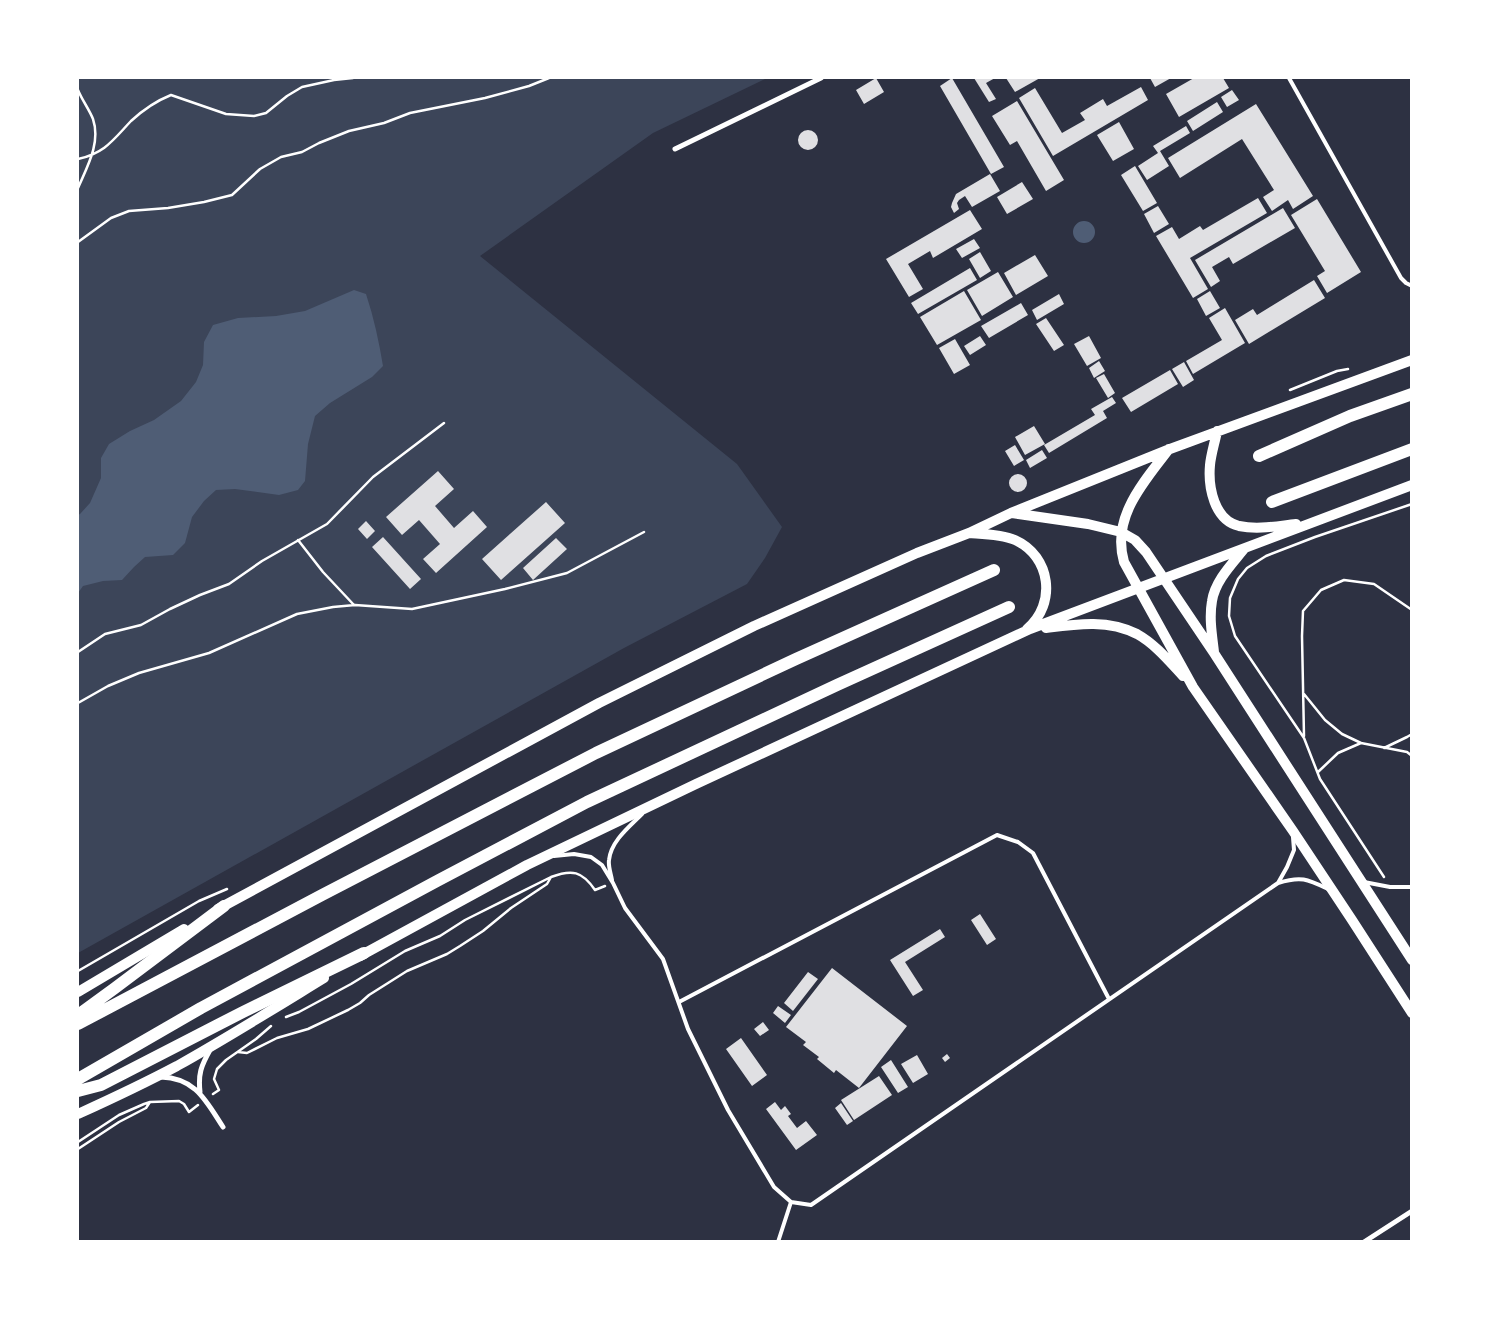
<svg xmlns="http://www.w3.org/2000/svg" width="1489" height="1319" viewBox="0 0 1489 1319" font-family="'Titillium Web',sans-serif">
<rect width="100%" height="100%" fill="#2d3142"/>
<!-- green -->
<path fill="#3c4559" d="M78,78h689l-114,55 -173,123 257,208 45,63 -17,31 -18,26 -123,64 -546,305z"/>
<!-- water -->
<path fill="#4f5d75" d="M1073 232a11 11 0 1 1 22 0a11 11 0 1 1-22 0Z
M354,290l12,4c8,24 13,48 17,72l-11,11 -42,26 -15,13 -7,28 -3,37 -7,9 -19,5 -44,-6 -19,1 -12,11 -12,16 -7,26 -12,12 -28,2 -11,10 -12,13 -19,1 -20,5 -5,7v-78l2,-1 10,-11 11,-25v-20l8,-14 21,-13 24,-11 27,-19 15,-19 7,-17 1,-23 9,-17 25,-7 38,-2 29,-5z"/>
<!-- building -->
<path fill="#e0e0e3" d="M876,78l8,14 -20,12 -8,-14z
M952,78l52,89 -13,7 -51,-88z
M974,78h21l-9,5 10,16 -7,3z
M1006,78h34l-25,14z
M1150,78h21l-16,9z
M1194,78h29l6,10 -50,29 -13,-23z
M1141,87l7,13 -95,56 -34,-58 16,-10 27,45 23,-13 -5,-7 23,-14 4,7z
M1232,90l7,10 -12,7 -6,-10z
M1017,101l47,79 -18,11 -29,-50 -7,4 -18,-29z
M1217,102l6,10 -30,19 -6,-10z
M1256,104l57,92 -20,13 -5,-9 -16,11 -9,-14 11,-7 -32,-51 -62,39 -12,-20z
M1119,122l15,27 -21,12 -16,-26z
M1186,126l4,7 -30,18 9,15 -22,14 -9,-14 20,-13 -5,-7z
M798 140a10 10 0 1 1 20 0a10 10 0 1 1-20 0Z
M1135,166l22,37 -14,8 -22,-36z
M990,174l10,17 -28,16 -7,-11 -6,4 -2,3 2,6 -5,4 -3,-6 1,-4 4,-9z
M1022,182l11,17 -26,15 -10,-17z
M1258,198l9,15 -77,45 18,31 -15,9 -37,-62 16,-9 7,12 21,-13 3,4z
M1317,199l44,73 -34,21 -10,-17 8,-5 -34,-56z
M1158,206l11,18 -15,9 -10,-19z
M1283,208l12,20 -62,36 -4,-7 -17,10 8,14 -9,6 -16,-27z
M970,210l12,19 -49,29 -3,-7 -22,13 15,25 -14,8 -23,-38z
M974,239l6,9 -18,10 -6,-9z
M980,252l11,19 -11,7 -11,-19z
M1035,255l13,21 -32,19 -12,-22z
M970,268l7,12 -59,34 -7,-11z
M998,272l15,25 -31,19 -15,-26z
M1314,280l11,18 -76,46 -14,-24 18,-11 4,6z
M964,291l17,29 -44,25 -17,-28z
M1210,291l10,17 -14,8 -9,-17z
M1059,294l5,10 -27,16 -5,-10z
M1021,303l7,12 -39,23 -8,-12z
M1225,308l20,35 -52,31 -7,-13 36,-21 -13,-22z
M1046,318l18,27 -10,6 -18,-27z
M980,336l6,9 -16,10 -6,-9z
M1089,336l12,22 -14,8 -13,-22z
M955,339l15,26 -16,9 -15,-26z
M1099,361l6,10 -11,7 -5,-10z
M1184,362l10,18 -11,7 -11,-18z
M1170,370l8,14 -47,28 -9,-14z
M1104,374l11,19 -7,5 -12,-20z
M1112,397l4,6 -13,8 4,7 -58,35 -5,-8 51,-30 -4,-6z
M1034,426l11,18 -20,11 -10,-18z
M1015,445l9,15 -10,6 -9,-15z
M1042,450l5,8 -17,10 -4,-8z
M438,471l16,18 -19,17 19,22 19,-17 14,16 -51,46 -13,-14 17,-15 -21,-24 -17,15 -16,-18z
M1009 483a9 9 0 1 1 18 0a9 9 0 1 1-18 0Z
M546,502l19,21 -64,57 -19,-21z
M366,521l9,10 -8,8 -9,-10z
M383,537l38,42 -11,10 -38,-42z
M556,538l11,11 -34,31 -10,-12z
M980,914l16,25 -9,6 -16,-25z
M940,929l5,8 -40,25 18,28 -10,6 -23,-36z
M832,968l75,58 -48,62 -23,-18 -2,3 -17,-14 2,-2 -16,-12 3,-3 -20,-15z
M808,972l10,7 -25,32 -9,-8z
M778,1006l13,9 -6,8 -12,-10z
M763,1022l6,8 -9,6 -6,-7z
M741,1038l26,37 -15,11 -26,-37z
M947,1054l3,4 -5,4 -3,-4z
M917,1055l11,19 -15,9 -12,-19z
M891,1060l17,27 -10,6 -17,-26z
M879,1076l13,19 -38,25 -13,-20z
M775,1102l6,8 4,-4 6,8 -3,2 9,12 9,-7 11,14 -21,15 -30,-41z
M841,1103l12,18 -6,4 -12,-17z"/>
<g fill="none" stroke-linecap="round" stroke-linejoin="round">
<!-- path -->
<path stroke="#fff" stroke-width="2.5" d="M78,90c4,10 11,19 15,29 8,24 -6,48 -15,69
M78,159c27,-6 35,-19 53,-38 12,-11 25,-20 40,-26l55,19 28,2 12,-3 21,-17 15,-9 32,-7 19,-2
M78,242l33,-24 18,-7 39,-3 36,-6 28,-7 28,-26 21,-12 21,-5 17,-9 30,-12 35,-8 26,-10 75,-15 44,-12 20,-8
M1290,390l47,-19 11,-2
M298,540l25,32 31,33
M78,652l27,-18 36,-9 29,-16 30,-14 29,-11 33,-23 65,-37 46,-47 71,-54
M1304,694l21,26 17,14 19,9
M78,703l30,-17 31,-13 70,-20 88,-39 36,-7 22,-2 57,4 93,-20 62,-16 77,-41
M1304,736l-2,-100 1,-25 18,-21 23,-10 30,4 38,26
M1384,748l23,-11 5,-3
M1318,772l20,-19 23,-10 46,9 5,4
M1384,877l-64,-98 -16,-41 -69,-102 -6,-20 1,-18 8,-19 9,-11 19,-12 49,-19 97,-33
M78,971l121,-70 28,-12
M286,1017l13,-5 52,-28 54,-33 35,-15 25,-16 86,-43c21,-8 31,-6 44,13l10,-4
M238,1052l9,1 30,-15 31,-9 40,-19 12,-7 9,-8 38,-24 40,-17 13,-8 23,-15 28,-23 36,-24 4,-7
M213,1094l6,-4 -5,-11 3,-10 9,-9 30,-21 15,-13
M78,1142l41,-27 25,-11 6,-2 29,-1 5,3 5,8 9,-7
M78,1149l41,-27 27,-14 4,-6"/>
<!-- service -->
<path stroke="#fff" stroke-width="4" d="M1289,78l112,200 5,5 6,3
M554,856l20,-2 17,3 11,8 11,18 12,25 38,51 25,70 40,81 46,77 17,15 20,3 467,-322c23,-7 29,-4 50,6
M612,880c-1,-6 -4,-14 -3,-20 2,-19 20,-33 33,-46
M1364,882l26,5h22
M1278,883l9,-16 7,-17 -1,-13
M679,1002l318,-167 21,7 15,11 76,146
M778,1242l13,-40"/>
<!-- minor -->
<path stroke="#fff" stroke-width="5" d="M675,149l146,-71
M161,1077c35,1 45,24 62,50
M200,1092c-2,-18 1,-26 10,-42
M1364,1242l48,-31"/>
<!-- secondary -->
<path stroke="#fff" stroke-width="10" d="M1217,431c-2,11 -6,23 -7,34 -2,22 4,55 29,61 19,4 38,0 57,-2
M1169,449c-25,33 -58,68 -45,113l69,125 100,144 59,89 60,93
M1012,513l76,11 33,8 14,8 11,12 68,101 198,307
M969,533c14,1 32,1 46,7 36,16 42,64 12,89
M1046,628c30,-4 62,-9 91,6 18,10 32,27 46,42
M1214,652c-2,-17 -5,-34 -2,-51 3,-20 20,-37 32,-52
M218,909l381,-206 155,-77 163,-73 52,-20 42,-20 159,-64 242,-89
M360,956l167,-91 169,-81 334,-155 382,-144
M78,992l106,-63
M78,1114c33,-15 67,-31 99,-48 50,-28 98,-58 147,-88"/>
<!-- trunk -->
<path stroke="#fff" stroke-width="12" d="M1259,456l91,-40 62,-22
M1272,502l140,-53
M78,1015l37,-27 109,-82
M78,1024l244,-129 274,-142 200,-94 198,-89
M78,1079l123,-71 236,-127 150,-79 250,-117 172,-78
M78,1091l23,-6 142,-73 121,-59"/>
</g>
<!-- border -->
<rect width="1489" height="1319" fill="none" stroke="#ffffff" stroke-width="158"/>
</svg>
